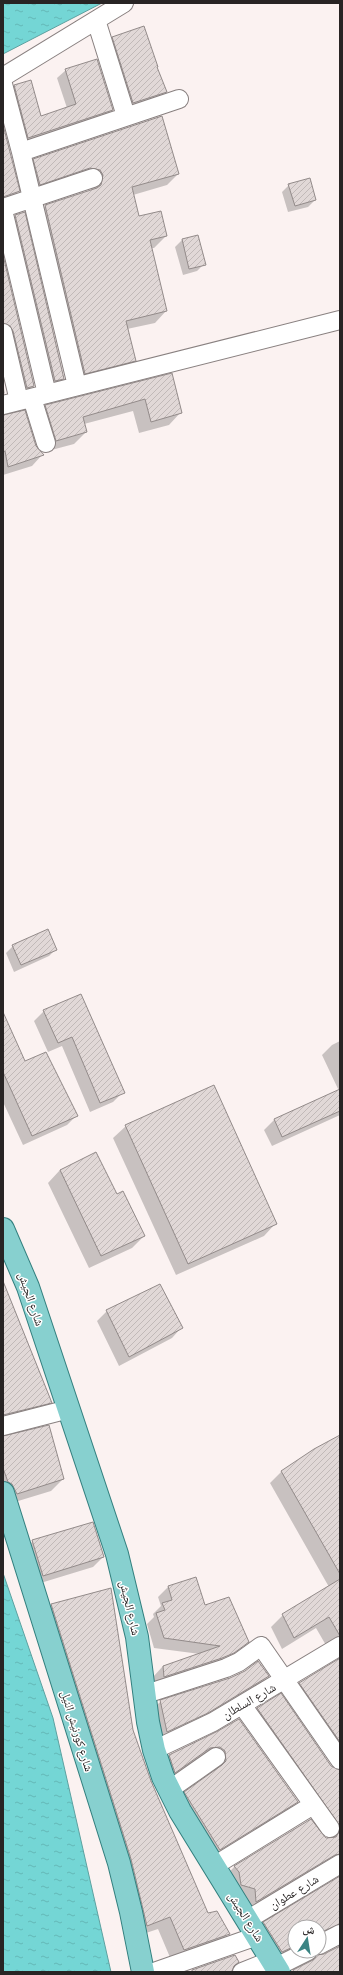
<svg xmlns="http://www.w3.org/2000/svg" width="343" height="1975" viewBox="0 0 343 1975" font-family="Figtree,'Noto Naskh Arabic',sans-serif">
<defs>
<pattern id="water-ripples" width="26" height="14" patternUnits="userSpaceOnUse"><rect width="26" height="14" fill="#74d6d5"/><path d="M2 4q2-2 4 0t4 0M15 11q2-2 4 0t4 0" fill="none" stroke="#64b8b7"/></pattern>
<pattern id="building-hatch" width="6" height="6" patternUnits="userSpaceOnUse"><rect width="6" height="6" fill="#e1d8d7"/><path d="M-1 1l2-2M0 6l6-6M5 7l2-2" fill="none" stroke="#c1b9b8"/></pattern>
</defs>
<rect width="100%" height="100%" fill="#fbf2f1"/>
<!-- water -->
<path fill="url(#water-ripples)" stroke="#5da1a0" d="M3,3h99l-99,51z
M3,1573l50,145 58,254h-108z"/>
<!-- shadow -->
<path fill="#0003" d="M113,38l43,30 10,24 -9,9 -33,11 -20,-65z
M66,70l46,40 -8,8 -84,28 -13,-52 8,-8 25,32 27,-10 -10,-30z
M3,130l16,61 -11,11 -5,2z
M34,160l144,14 -11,11 -34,10 6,22 27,19 -12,12h-3l15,63 -11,12 -28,6 8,31 -12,12 -50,12 -39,-166 11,-12 46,-15 1,-4 -64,9 -6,-25z
M289,185l26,15 -7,7 -20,5 -6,-20z
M16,216l47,162 -10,10 -47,-162z
M197,236l7,28 -7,7 -14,4 -8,-28 7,-7z
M3,259l30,127 -11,11 -19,-50z
M171,375l10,37 -12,13 -30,8 -6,-22 -49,13 2,8 -12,12 -30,8 -10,-34 12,-12z
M3,383l2,10 -2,2z
M3,416l39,39 -10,11 -29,9z
M13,946l43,3 -7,7 -35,16 -8,-19z
M81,995l42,97 -10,10 -23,10 -28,-66 -14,6 -14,-31 10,-10z
M3,1035l22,28 52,52 -10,10 -44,20 -20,-43z
M340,1041v74l-68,31 -8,-16 10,-10 65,-29 -17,-36 10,-10z
M126,1126l150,97 -12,13 -88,39 -63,-137z
M95,1154l21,42 28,40 -12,12 -43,20 -41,-85 12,-13z
M3,1281l48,121 -12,12 -36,9z
M107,1311l74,17 -9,10 -53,28 -22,-45z
M340,1436v536h-47l46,-25 -1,-5 -19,-4v-11h-24v24l-25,13 -18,-29 12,-12 74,-44v-8l-94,42 -21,-34 11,-12 76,-47 16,19h1v-5l-81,-113 12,-12 73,58 8,4 -51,-76 12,-12 38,-22v-8l-11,-6 -11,-19 -34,21 -11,-22 12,-12 46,-28 -59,-104 12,-12z
M3,1437l60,42 -12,12 -46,14 -2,-3z
M33,1541l70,16 -10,10 -59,18 -11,-34z
M168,1587l36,19 44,36 -25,21 -68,23 -2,-9 10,-11 37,-12 -46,-6 -7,-24 7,-7 -1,-3 8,-8 -3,-9z
M51,1605l99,176 58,134 20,19 -12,12 -44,16 -14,-33 -24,8 -95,-320z
M268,1676l-12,12 -61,37 -40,18 -7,-29 13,-13z
M218,1732l79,70 -12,11 -77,48 -35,-57 12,-11 29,-21 -1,-9 -50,21 -5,-17 11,-12z"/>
<!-- building -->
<path fill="url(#building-hatch)" stroke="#938b8a" d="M144,26l14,41h-1l10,25 -34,11 -21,-66z
M97,59l16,51 -85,28 -14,-53 17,-5 10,36 35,-12 -11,-35z
M162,116l17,58 -47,13 7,29 22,-5 6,25 -17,4 17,71 -41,10 10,40 -51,13 -40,-169 52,-17 4,-3 2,-10 -3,-5 -10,-2 -50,17 -7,-26z
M3,125l17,66 -17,6z
M310,178l6,22 -21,6 -7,-22z
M25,212l39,167 -9,2 -40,-166z
M198,235l8,30 -17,4 -7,-30z
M3,255l31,131 -7,2 -14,-57 -3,-5 -7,-3z
M172,373l10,40 -31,9 -6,-23 -62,18 4,15 -31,9 -11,-36z
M25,410l11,36 8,9 -36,12 -3,-16 -2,1v-37z
M48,929l9,21 -36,15 -9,-20z
M81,994l44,99 -25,10 -28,-66 -14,6 -15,-33z
M3,1012l22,49 21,-9 32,64 -46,20 -29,-64z
M214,1085l63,139 -89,40 -63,-139z
M340,1089v22l-58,26 -8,-18z
M96,1152l21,42 6,-3 22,45 -44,20 -41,-86z
M3,1281l49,122 -49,12z
M160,1284l23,44 -54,29 -23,-47z
M49,1425l15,54 -47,15 -5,-10 -4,-2 -5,-14v-32z
M340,1435v139l-59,-103 33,-22z
M93,1522l11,35 -61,19 -11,-36z
M196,1577l9,28 24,-8 20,45 -15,11 -12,5 -58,19 -1,-11 57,-20 -56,-8 -8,-25 9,-3 -3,-7 10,-3 -4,-14z
M340,1579v57l-11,-19 -35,21 -12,-24z
M111,1588l22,142 18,51 57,132 9,-2 13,23 -46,16 -14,-33 -23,9 -16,-67 -80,-255z
M340,1658v84l-41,-59z
M258,1661l11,15 -61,37 -41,19 -7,-32 70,-22 15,-7z
M281,1693l50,73 9,4v56l-83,-118z
M239,1719l59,83 -78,48 -36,-58 38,-27 4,-4 -1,-10 -5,-4 -10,1 -35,25 -6,-18 49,-24z
M311,1819l15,19 10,-1 4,-7v24l-5,1 -79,47 -1,-13 -14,-4 -2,-13 -5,-6z
M340,1876v48l-21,9v-6h-24v19l-13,6 -19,-30z
M340,1946v26h-46l-1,-2 20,-10 4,-5 7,-1z
M235,1955l4,7 -5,4 -2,6h-40v-2z"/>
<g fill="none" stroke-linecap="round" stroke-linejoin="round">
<!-- minor casing -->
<g stroke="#898180" stroke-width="20">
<path id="minor" d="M96,20l30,96
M3,77l121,-74
M3,84l18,68 56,234
M21,152l158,-53
M3,208l90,-30
M3,210l44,184
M3,333l16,68
M32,398l14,45
M3,405l337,-85
M3,1426l66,-17
M146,1694l80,-26 13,-6 22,-16 79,114
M242,1705l88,123
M154,1750l59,-28 127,-76
M169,1790l47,-33
M214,1866l99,-61
M247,1920l93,-56
M319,1945l21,-11
M276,1967l32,-16
M154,1972l103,-36
M242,1972l30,-12"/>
</g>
<!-- major casing -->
<g stroke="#327f7e" stroke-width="24">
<path id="major" d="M3,1229l25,58 89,267 20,83 11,85 6,28 9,27 17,34 99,161
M3,1493l116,370 12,49 12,60"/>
</g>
<!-- minor -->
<use href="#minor" stroke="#fff" stroke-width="18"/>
<!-- major -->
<use href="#major" stroke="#87d0cf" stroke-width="22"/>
</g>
<g text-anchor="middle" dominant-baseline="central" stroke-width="3" stroke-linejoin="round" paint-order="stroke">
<!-- street labels -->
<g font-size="12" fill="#282424" stroke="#fff">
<text transform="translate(31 1299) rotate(71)">شارع الجيش</text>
<text transform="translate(130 1608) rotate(77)">شارع الجيش</text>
<text transform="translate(249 1701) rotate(-30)">شارع السلطان</text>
<text transform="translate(77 1731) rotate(73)">شارع كورنيش النيل</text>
<text transform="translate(294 1892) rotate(-31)">شارع عطوان</text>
<text transform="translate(246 1917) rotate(58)">شارع الجيش</text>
</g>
</g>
<!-- border -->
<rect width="343" height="1975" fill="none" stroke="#282424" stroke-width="8"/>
<!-- north arrow -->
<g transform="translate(307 1939) rotate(12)"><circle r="19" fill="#ffffff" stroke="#a9a7a7"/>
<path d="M0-3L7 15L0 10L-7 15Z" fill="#3b8483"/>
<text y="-6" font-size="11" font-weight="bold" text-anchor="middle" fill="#282424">ش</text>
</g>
</svg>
